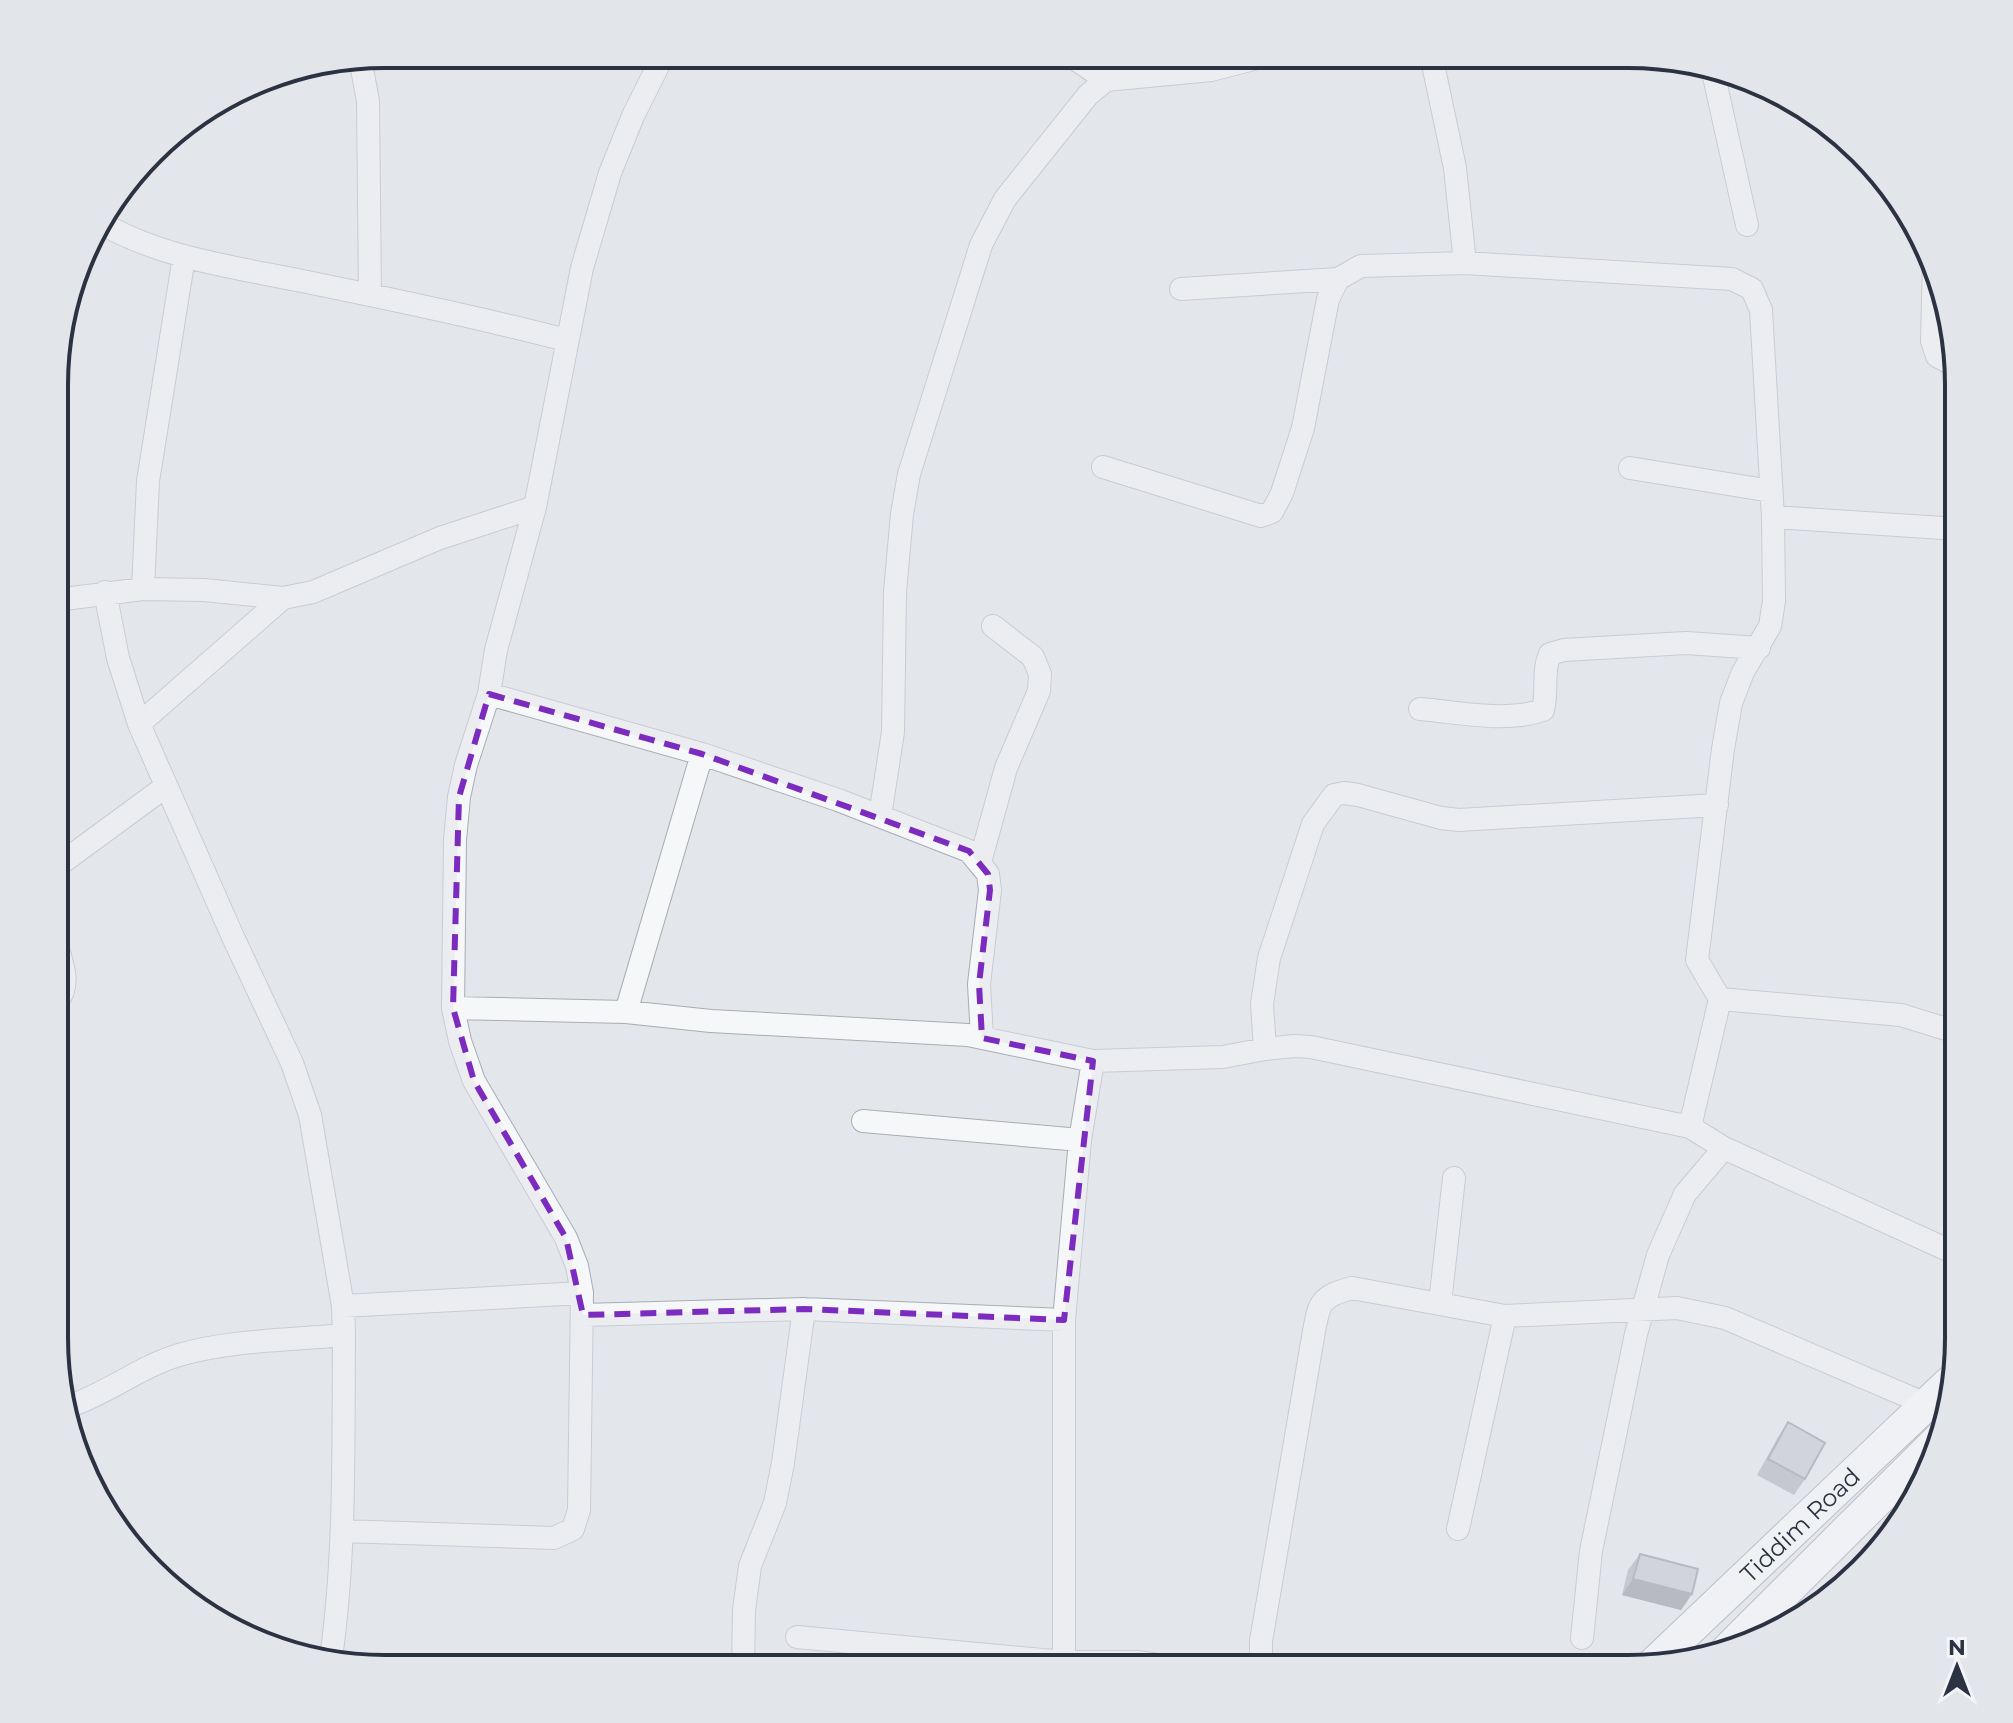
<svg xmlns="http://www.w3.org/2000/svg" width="2013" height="1723" viewBox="0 0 2013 1723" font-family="Montserrat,sans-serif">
<rect width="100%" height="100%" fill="#e3e6eb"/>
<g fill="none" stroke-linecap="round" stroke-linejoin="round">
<!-- minor casing -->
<g stroke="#a8adb5" stroke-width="24">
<path id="minor" d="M1068,54l38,26
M1431,55l24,113 10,95
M360,58l8,43 2,194
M1713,72l34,153
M98,221c61,37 136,46 204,60 89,18 176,36 264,59
M1934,258l-2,83 5,15 21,11
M1181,289l157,-10
M1103,467l158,49 11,-4 10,-19 21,-65 25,-129 10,-20 23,-13 104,-3 267,16 20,10 9,21 12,207 1,84 -4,25 -27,46 -12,31 -8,46 -26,211 23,39 -30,128
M1630,468l141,23
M1773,517l185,12
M143,589l5,-108 36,-224
M105,592l13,66 21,66 94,213 59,126 18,52 33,191 1,29c-1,108 2,216 -13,323
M56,600l87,-11 61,1 79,8 30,-6 127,-54 95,-31
M489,694l213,60 136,46 131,51 19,23 2,16 -11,94 3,54
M1420,709c38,3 86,14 123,1 5,-19 -1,-39 7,-56l14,-4 122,-7 73,5
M139,724l144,-126
M880,816l13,-84 2,-140 7,-78 7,-40 72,-229 24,-46 83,-104 18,-15 105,-10 58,-15
M980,862l26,-94 33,-77 1,-17 -7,-17 -40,-31
M56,867l109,-80
M1720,999l181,16 58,18
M56,1003c16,-18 6,-40 0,-60
M453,1008l173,4 85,9 257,14 125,26 130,-4 42,-8 29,-3 17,1 379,80 34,21 235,107
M626,1012l76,-258
M1265,1049l-3,-45 7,-46 44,-134 21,-29 10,-2 14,2 83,23 18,2 258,-15
M863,1121l217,19
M1440,1303l14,-125
M343,1306l239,-13
M583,1315l221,-6 260,11
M67,1407c40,-13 72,-40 112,-52 51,-15 113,-15 165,-20
M1458,1529l47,-213
M342,1531l212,7 19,-9 6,-19 3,-217 -5,-27 -11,-28 -92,-157 -14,-40 -7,-33 2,-168 4,-43 7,-32 23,-71 7,-44 39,-143 47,-239 28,-95 23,-57 31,-62
M797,1637l267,25h73l51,7
M1582,1638l9,-87 45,-217 22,-79 27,-61 39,-46
M743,1669l1,-59 6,-44 25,-63 8,-40 21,-154
M1064,1669v-349l16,-180 13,-79
M1261,1669v-28l52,-304c6,-33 5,-40 39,-49l153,28 172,-8 48,10 203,87"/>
</g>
<!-- highway casing -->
<g stroke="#8a93a1" stroke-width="34">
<g id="highway">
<path d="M1727,1650l212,-211"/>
<path id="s1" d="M1649,1668l301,-286"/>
</g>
</g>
<!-- minor -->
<use href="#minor" stroke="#f5f7f9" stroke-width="22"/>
<!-- highway -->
<use href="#highway" stroke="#fff" stroke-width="32"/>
</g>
<!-- wall -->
<path fill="#a0a4ac" d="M1788,1422l17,57 -11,16 -37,-20 20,-36z
M1640,1554l52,40 -11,16 -59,-15 6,-25z"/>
<!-- shaded-wall -->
<path fill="#82868c" d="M1633,1579l59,15 -11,16 -59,-15z"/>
<!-- building -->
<path fill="#babfc8" stroke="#82868c" stroke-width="2" d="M1788,1422l37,21 -20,36 -37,-20z
M1640,1554l58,15 -6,25 -59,-15z"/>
<!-- marked area -->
<path d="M0 0H2013V1723H0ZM489,694l213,60 267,97 19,23 2,16 -11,94 3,54 111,23 -29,259 -260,-11 -221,6 -17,-77 -92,-157 -21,-73 6,-211z" fill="#e3e6eb" fill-opacity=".55" fill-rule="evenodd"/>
<path fill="none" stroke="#7b2cbf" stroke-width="6" stroke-dasharray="16 10" stroke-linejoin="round" d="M489,694l213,60 267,97 19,23 2,16 -11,94 3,54 111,23 -29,259 -260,-11 -221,6 -17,-77 -92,-157 -21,-73 6,-211z"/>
<g text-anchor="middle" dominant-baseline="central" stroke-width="8" stroke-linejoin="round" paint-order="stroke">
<!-- street labels -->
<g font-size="24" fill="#2b3343" stroke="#f2f5f8">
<text stroke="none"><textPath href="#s1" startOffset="208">Tiddim Road</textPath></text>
</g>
</g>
<!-- crop -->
<path d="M0 0H2013V1723H0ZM385 68H1628A317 317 0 0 1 1945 385V1338A317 317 0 0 1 1628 1655H385A317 317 0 0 1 68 1338V385A317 317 0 0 1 385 68Z" fill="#e2e5ea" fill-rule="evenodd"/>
<path fill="none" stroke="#2b3343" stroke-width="4" d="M385 68H1628A317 317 0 0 1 1945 385V1338A317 317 0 0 1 1628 1655H385A317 317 0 0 1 68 1338V385A317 317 0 0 1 385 68Z"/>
<!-- north arrow -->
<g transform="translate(1957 1667)" stroke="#f2f5f8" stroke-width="6" paint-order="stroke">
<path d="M0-6L14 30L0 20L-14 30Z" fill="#2b3343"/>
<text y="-12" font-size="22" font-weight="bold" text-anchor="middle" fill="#2b3343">N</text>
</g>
</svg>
